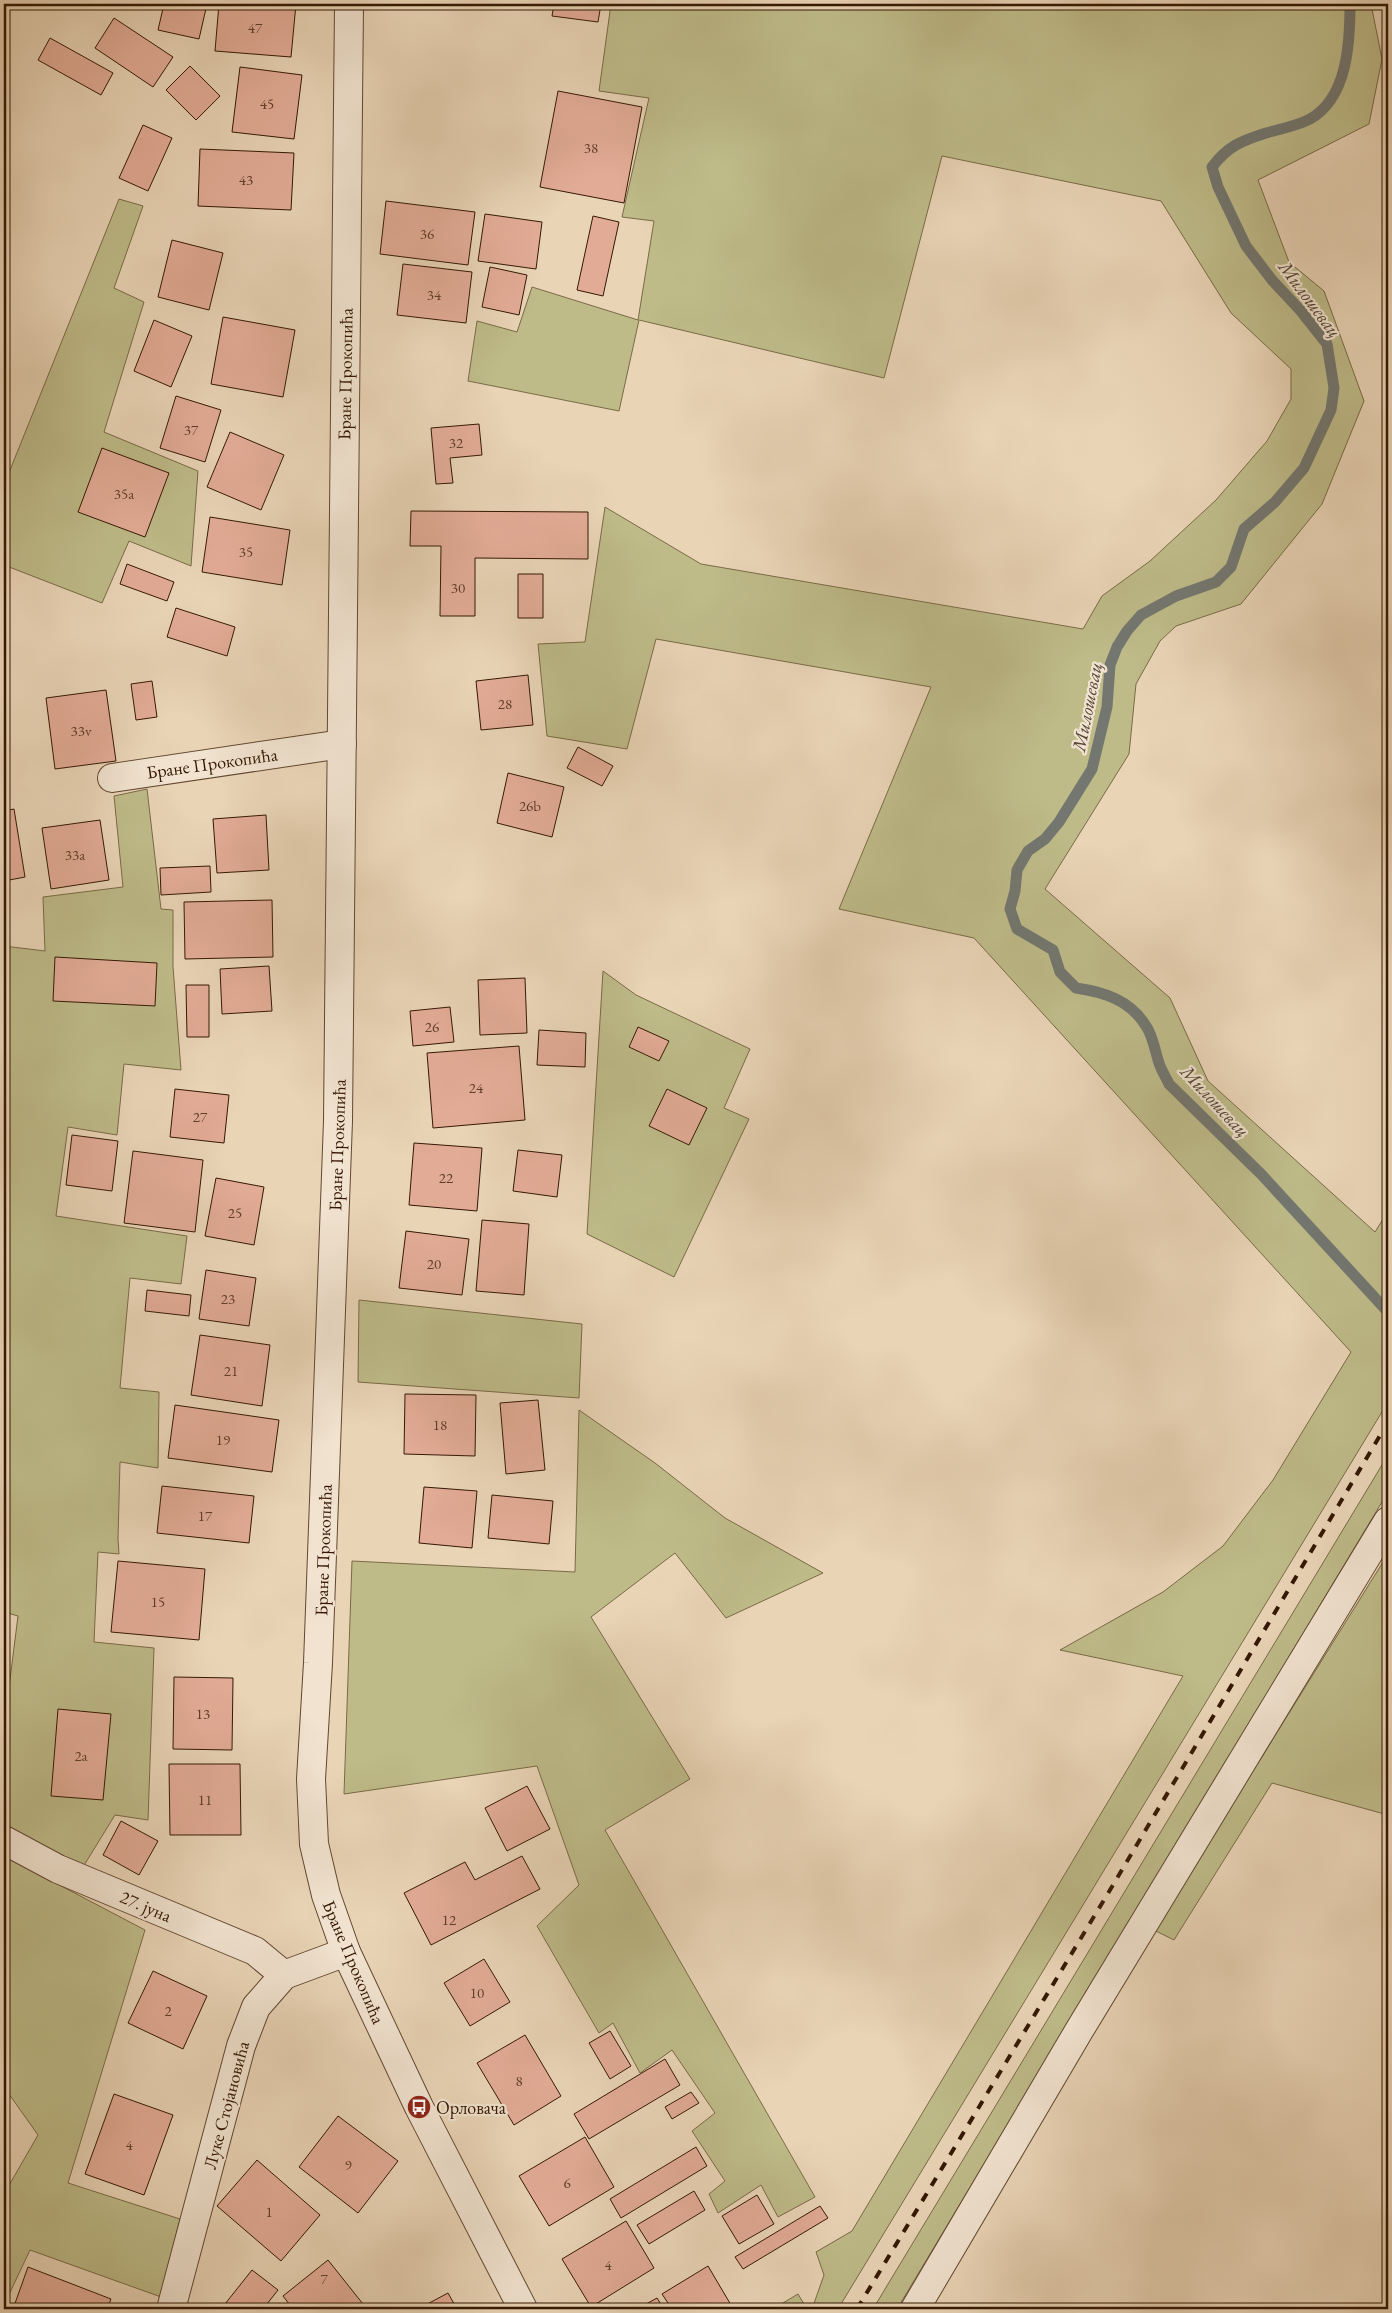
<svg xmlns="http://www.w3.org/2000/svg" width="1392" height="2313" viewBox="0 0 1392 2313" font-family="'EB Garamond',serif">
<rect width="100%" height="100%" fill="#e9d4b6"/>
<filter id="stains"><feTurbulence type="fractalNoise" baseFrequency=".004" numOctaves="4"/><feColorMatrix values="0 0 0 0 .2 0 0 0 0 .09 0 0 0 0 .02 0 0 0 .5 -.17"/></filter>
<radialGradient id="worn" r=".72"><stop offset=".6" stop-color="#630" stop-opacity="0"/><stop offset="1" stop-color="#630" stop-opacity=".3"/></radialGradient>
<!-- green -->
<path fill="#bebb89" stroke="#7a6a46" d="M611,4h760l11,55 -13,65 -111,56 31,82 35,29 40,110 -42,103 -81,100 -65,22 -16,15 -24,43 -7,70 -84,135 125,109 38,83 167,151 13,-21v191l-550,907h-26l12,-34 -8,-23 36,-21 331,-555 -123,-26 103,-58 60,-46 50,-66 78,-128 -377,-414 -135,-29 92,-222 -275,-48 -29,110 -80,-13 -9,-92 47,-2 20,-135 96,57 382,65 19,-33 48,-35 66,-61 51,-59 24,-42v-30l-60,-56 -70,-112 -219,-45 -58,222 -245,-58 -20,91 -151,-30 9,-60 40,11 15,-45 106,33 16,-99 -32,-4 27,-119 -50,-7z
M119,199l24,7 -29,82 30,14 -40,130 94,39 -7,95 -62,-25 -27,62 -98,-38v-80z
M147,789l14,120 12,1v57l8,103 -57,-6 -7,71 -49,-8 -12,89 131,20 -6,48 -51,-6 -10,110 39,4 -1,76 -38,-6 -2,77 1,15 -21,-2 -4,90 60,6 -6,172 -33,-5 -32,52 -79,-43v-97l14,-111 -14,-4v-666l41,5 -2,-54 80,-10 -9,-91z
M603,971l33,24 114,54 -26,59 25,11 -75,158 -87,-43z
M359,1300l223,24 -3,74 -221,-16z
M579,1410l76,53 70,55 98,55 -97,45 -51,-65 -84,64 99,162 -85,51 210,367 -37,20 -17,-32 -43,28 -9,-19 16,-13 -33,-50 23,-18 -43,-63 -32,23 -27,-50 -14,10 -62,-107 42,-41 -42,-119 -193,28 8,-233 223,11z
M1388,1455v37l-491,817h-24z
M1388,1554v261l-116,-32 -98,157 -20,-10z
M4,1856l141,74 -77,253 112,36 -19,78 -131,-47 -26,55v-111l34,-59 -34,-48z
M798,2294l9,15h-34z"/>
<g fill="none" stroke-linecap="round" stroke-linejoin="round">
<!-- stream -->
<path stroke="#737770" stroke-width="11" d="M1350,4c0,37 -2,94 -40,115 -13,7 -30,10 -44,14 -25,8 -38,13 -54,34l6,20 28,59 26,34 28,30 27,34 7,44 -3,22 -27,58 -29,34 -31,27 -13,38 -15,15 -40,14 -35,19 -14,16 -10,16 -7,18 -3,42 -15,62 -33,53 -14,17 -17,12 -11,19 -2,21 -5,18 7,20 36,21 7,22 16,16c28,4 54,12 70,38 7,10 9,25 13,37 2,7 7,14 10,21l92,90 127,138"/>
</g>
<!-- building -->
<path fill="#e2ab96" stroke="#351803" d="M164,4h43l-8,35 -41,-9z
M219,4h77l-5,53 -76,-6z
M554,4h47l-3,18 -46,-6z
M114,18l59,39 -20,30 -58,-39z
M50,38l63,35 -12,22 -63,-35z
M190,66l30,30 -24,24 -30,-30z
M240,67l62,8 -8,64 -62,-7z
M558,91l84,16 -18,96 -84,-16z
M143,125l29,13 -24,53 -29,-13z
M200,149l94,4 -3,57 -93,-4z
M386,201l89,11 -7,53 -88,-11z
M485,214l57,8 -6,47 -58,-8z
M593,216l26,6 -16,74 -26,-6z
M172,240l51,13 -14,57 -51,-13z
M403,264l69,8 -6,51 -69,-8z
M490,267l37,8 -8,40 -37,-8z
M223,317l72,13 -12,67 -72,-13z
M154,320l38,16 -21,51 -37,-16z
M176,396l45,14 -16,52 -45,-14z
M479,424l3,31 -32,3 3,25 -17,1 -5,-56z
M230,432l54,23 -23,55 -54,-23z
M102,448l67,25 -24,64 -67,-25z
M411,511l177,1v47l-113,-1v58h-35l1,-70h-31z
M210,517l80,13 -8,55 -80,-13z
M127,564l47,18 -7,19 -47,-17z
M518,574h25v44h-25z
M176,608l59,19 -8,29 -60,-19z
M528,675l5,50 -52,5 -5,-49z
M152,681l5,36 -21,3 -5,-36z
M106,690l10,71 -61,8 -9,-71z
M578,747l35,19 -11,20 -35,-18z
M508,773l56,14 -12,50 -55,-14z
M14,809l11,68 -21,4v-70z
M266,815l3,55 -52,3 -4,-54z
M100,820l9,60 -58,9 -9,-61z
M210,866l1,26 -50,3 -1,-27z
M272,900l1,57 -88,2 -1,-57z
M55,957l102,6 -2,43 -102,-5z
M269,966l3,45 -50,3 -2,-45z
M525,978l2,55 -47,2 -2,-55z
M186,985h23v52h-22z
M450,1007l4,35 -41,4 -3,-35z
M638,1027l31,14 -10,20 -30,-14z
M539,1030l47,3 -1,34 -48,-2z
M519,1046l6,74 -92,8 -6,-75z
M175,1089l54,6 -5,48 -54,-6z
M667,1089l40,19 -18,37 -40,-19z
M72,1135l46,6 -6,50 -46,-6z
M414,1143l68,5 -5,63 -68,-6z
M518,1150l44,5 -5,42 -44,-6z
M133,1151l70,9 -8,72 -71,-9z
M216,1178l48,9 -10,58 -49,-9z
M482,1220l47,4 -5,71 -48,-4z
M406,1231l63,8 -7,56 -63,-7z
M206,1270l50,8 -7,48 -50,-7z
M147,1290l44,5 -2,21 -44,-5z
M200,1335l70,10 -8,61 -71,-11z
M405,1394l71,1 -1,61 -71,-2z
M538,1400l7,70 -39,4 -6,-71z
M175,1405l104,15 -7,52 -104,-14z
M162,1486l92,10 -5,47 -92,-10z
M424,1487l53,4 -5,57 -53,-5z
M492,1495l61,6 -4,43 -61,-6z
M118,1561l87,8 -6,71 -88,-8z
M174,1677l59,1 -1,72 -59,-1z
M58,1709l53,5 -8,86 -52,-4z
M169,1764h71l1,71h-71z
M527,1786l23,43 -43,22 -22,-43z
M121,1821l37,20 -19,34 -36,-20z
M522,1856l18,33 -109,56 -27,-52 61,-31 10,18z
M484,1959l26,43 -40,24 -26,-43z
M153,1971l54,25 -24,53 -55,-26z
M610,2031l21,35 -21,13 -21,-36z
M525,2035l36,61 -47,29 -37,-62z
M665,2059l15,26 -91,54 -15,-25z
M691,2092l8,11 -27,16 -7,-12z
M114,2094l59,21 -29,80 -59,-21z
M338,2116l60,45 -40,52 -59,-46z
M585,2137l29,50 -65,39 -30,-50z
M696,2147l11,19 -86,52 -11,-19z
M257,2160l63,55 -39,46 -64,-55z
M694,2191l11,19 -56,34 -12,-19z
M757,2195l17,29 -35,20 -17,-28z
M820,2206l8,12 -85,51 -8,-12z
M626,2221l28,47 -63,39 -29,-48z
M328,2260l39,49h-74l-10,-13z
M708,2266l23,39 -6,4h-53l-10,-15z
M28,2267l83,32 -4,10h-94z
M252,2270l26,20 -15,19h-42z
M448,2293l9,16h-39z
M657,2298l7,11h-27z"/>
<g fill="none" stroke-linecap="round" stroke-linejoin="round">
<!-- minor casing -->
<g stroke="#624730" stroke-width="30">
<path id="minor" d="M112,778l230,-34
M4,1840l54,29 197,82 29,24
M171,2309l70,-263 15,-39 28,-32 62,-23
M915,2309l165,-280 308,-508"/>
</g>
<!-- tertiary casing -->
<g stroke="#624730" stroke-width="30">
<path id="tertiary" d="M349,4l-11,1117 -20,542 -7,116 3,65 12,51 20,57 73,155 104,202"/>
</g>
<!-- minor -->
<use href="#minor" stroke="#f1e3d0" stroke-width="28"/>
<!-- tertiary -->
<use href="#tertiary" stroke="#f1e3d0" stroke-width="28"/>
<!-- rail -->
<path stroke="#351803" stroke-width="4" stroke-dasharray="9 9" stroke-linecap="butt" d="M857,2309l253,-419 278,-468"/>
</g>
<!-- icons -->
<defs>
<g id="bus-disc" transform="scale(1.25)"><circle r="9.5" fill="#8f2418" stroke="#f1e3d0"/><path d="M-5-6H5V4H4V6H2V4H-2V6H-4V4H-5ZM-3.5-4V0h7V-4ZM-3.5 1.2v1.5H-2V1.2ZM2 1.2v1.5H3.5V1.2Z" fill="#fff"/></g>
</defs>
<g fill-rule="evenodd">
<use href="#bus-disc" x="419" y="2107"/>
</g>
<g text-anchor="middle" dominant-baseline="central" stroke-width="4.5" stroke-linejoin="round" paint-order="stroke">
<!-- number labels -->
<g font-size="15" fill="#603d28">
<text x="255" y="27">47</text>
<text x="267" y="103">45</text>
<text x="591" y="147">38</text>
<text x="246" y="179">43</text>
<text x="427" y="233">36</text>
<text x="434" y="294">34</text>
<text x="191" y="429">37</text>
<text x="456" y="442">32</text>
<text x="124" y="493">35a</text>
<text x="246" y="551">35</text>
<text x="458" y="587">30</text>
<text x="505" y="703">28</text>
<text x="81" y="730">33v</text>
<text x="530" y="805">26b</text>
<text x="75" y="854">33a</text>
<text x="432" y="1026">26</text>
<text x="476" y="1087">24</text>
<text x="200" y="1116">27</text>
<text x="446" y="1177">22</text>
<text x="235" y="1212">25</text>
<text x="434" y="1263">20</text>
<text x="228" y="1298">23</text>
<text x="231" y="1370">21</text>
<text x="440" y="1424">18</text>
<text x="223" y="1439">19</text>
<text x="205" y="1515">17</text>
<text x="158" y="1601">15</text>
<text x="203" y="1713">13</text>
<text x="81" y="1755">2a</text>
<text x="205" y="1799">11</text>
<text x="449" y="1919">12</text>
<text x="477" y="1992">10</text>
<text x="168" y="2010">2</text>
<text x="519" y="2080">8</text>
<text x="129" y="2144">4</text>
<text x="348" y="2164">9</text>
<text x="567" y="2182">6</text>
<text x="269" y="2211">1</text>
<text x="608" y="2264">4</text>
<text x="324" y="2278">7</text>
</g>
<!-- street labels -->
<g font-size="18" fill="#351803" stroke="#f1e3d0">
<text transform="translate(345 374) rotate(-89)">Бране Прокопића</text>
<text transform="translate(212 763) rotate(-8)">Бране Прокопића</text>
<text transform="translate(337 1145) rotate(-88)">Бране Прокопића</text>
<text transform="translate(323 1550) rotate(-88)">Бране Прокопића</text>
<text transform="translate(146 1906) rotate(23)">27. јуна</text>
<text transform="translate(354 1962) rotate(67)">Бране Прокопића</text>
<text transform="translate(226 2105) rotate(-75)">Луке Стојановића</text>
</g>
<!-- poi labels -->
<g font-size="18" fill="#351803" stroke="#f1e3d0" text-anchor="start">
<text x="436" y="2107">Орловача</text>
</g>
<!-- water labels -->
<g font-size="19" font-style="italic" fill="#544739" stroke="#f1e3d0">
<text transform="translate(1310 299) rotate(53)">Милошевац</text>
<text transform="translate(1087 707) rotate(-79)">Милошевац</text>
<text transform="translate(1215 1101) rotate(47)">Милошевац</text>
</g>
</g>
<!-- margin -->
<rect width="1392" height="2313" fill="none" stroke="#e9d4b6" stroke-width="20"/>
<rect x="5" y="5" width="1382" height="2303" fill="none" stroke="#351803" stroke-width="2.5"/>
<rect x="10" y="10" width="1372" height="2293" fill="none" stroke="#351803"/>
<rect width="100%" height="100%" filter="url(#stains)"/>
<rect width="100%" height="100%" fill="url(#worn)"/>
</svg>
